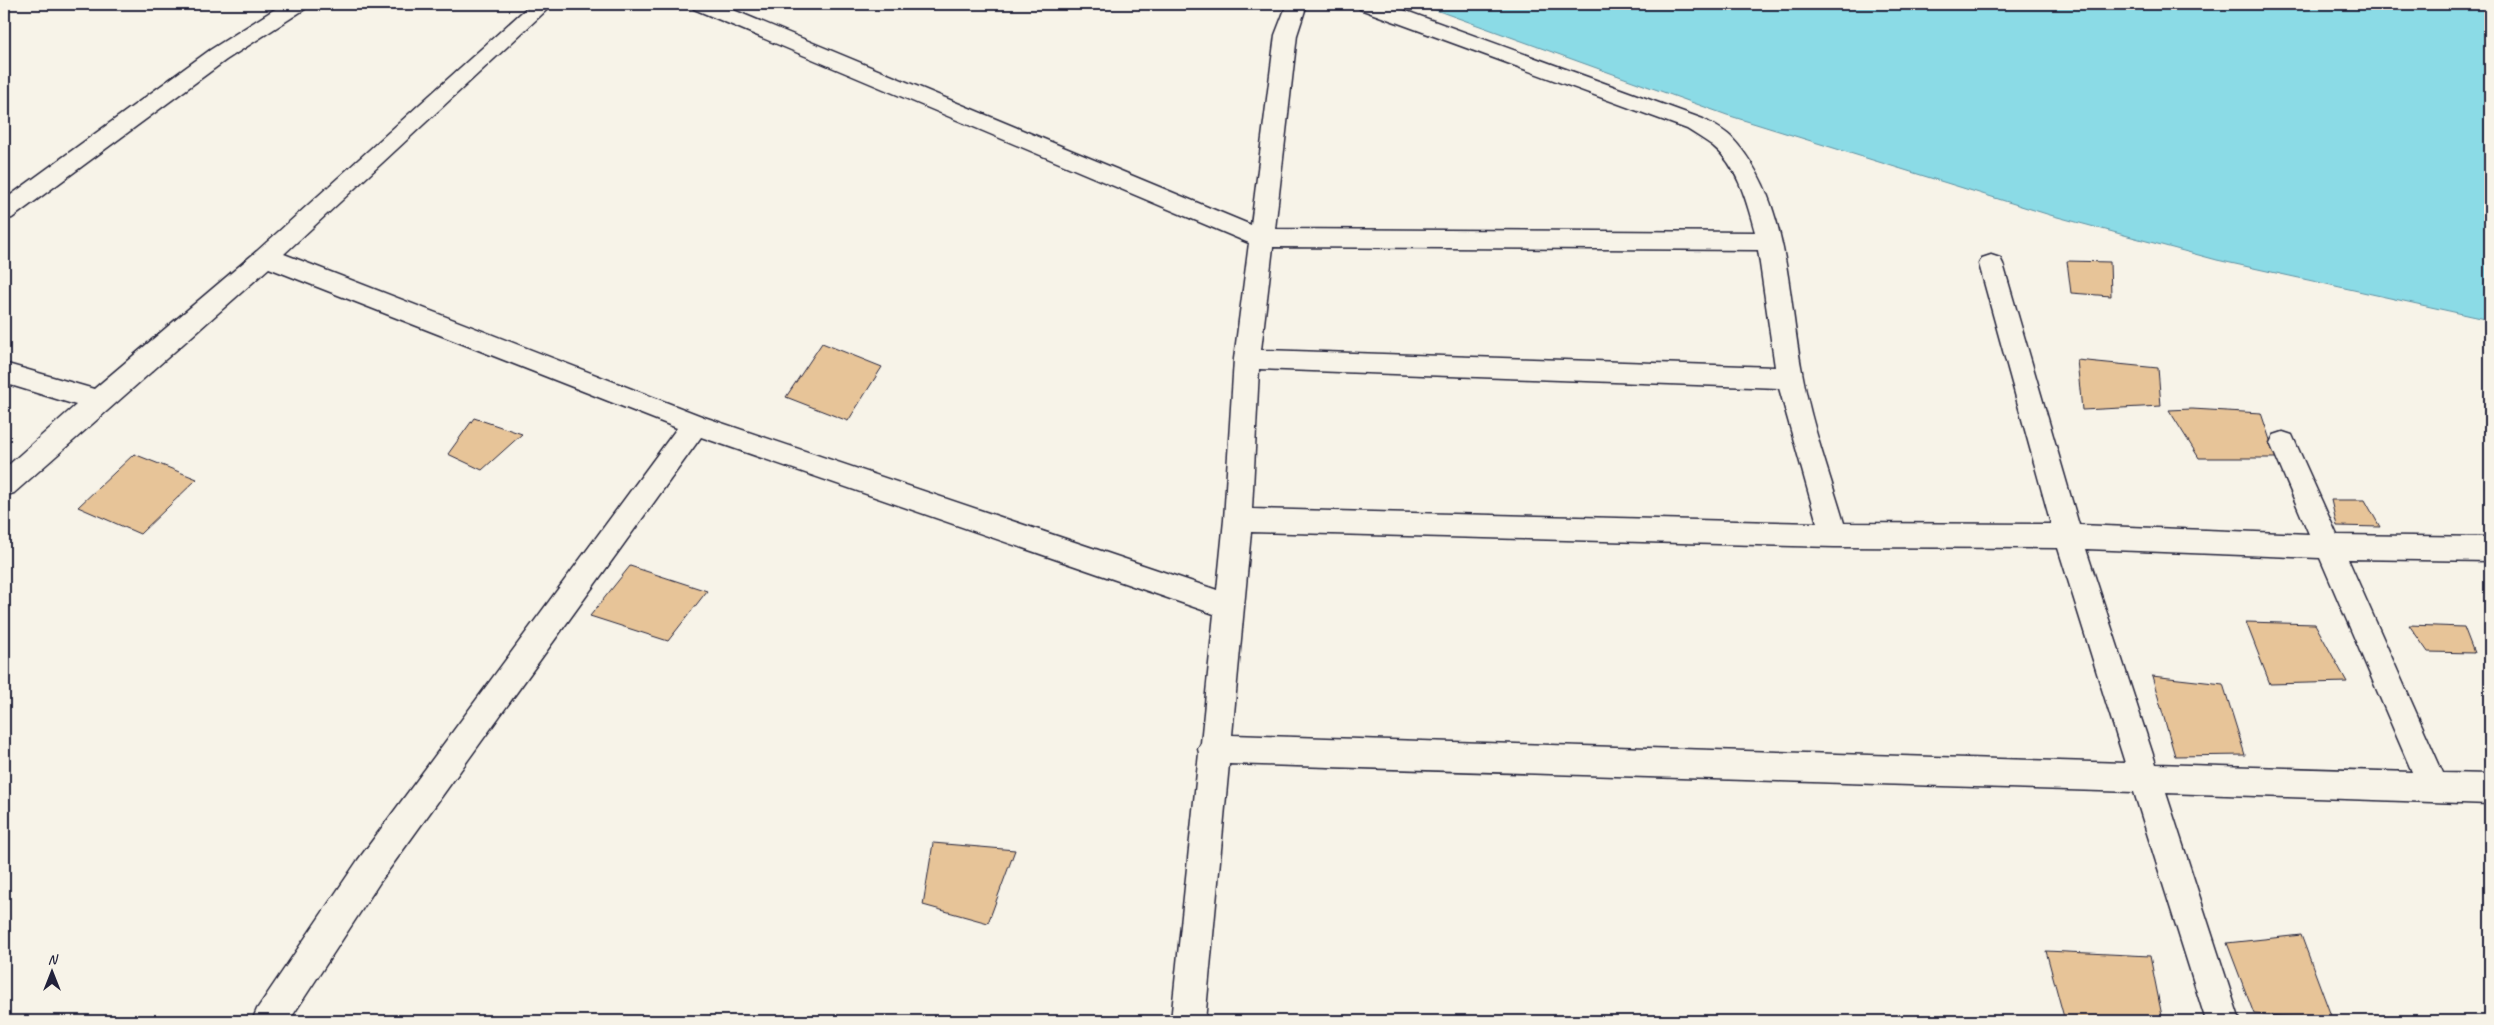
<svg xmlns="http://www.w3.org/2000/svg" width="2494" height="1025" viewBox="0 0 2494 1025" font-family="Caveat,sans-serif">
<rect width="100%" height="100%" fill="#f7f3e8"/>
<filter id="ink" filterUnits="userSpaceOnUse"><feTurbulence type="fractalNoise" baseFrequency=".02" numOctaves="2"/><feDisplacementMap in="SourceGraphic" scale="10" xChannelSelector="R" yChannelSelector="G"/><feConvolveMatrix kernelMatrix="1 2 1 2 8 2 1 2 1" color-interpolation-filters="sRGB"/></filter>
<g filter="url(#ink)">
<!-- water -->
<path fill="#8bdbe6" stroke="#6191a2" d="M1419,4h1071v316l-273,-60 -167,-45 -323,-100z"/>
<!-- building -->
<path fill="#e7c498" stroke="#22223b" d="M2067,261l43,1 1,34 -40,-3z
M822,343l60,24 -34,54 -62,-24z
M2077,360l81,8 3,38 -79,4z
M2192,409l69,4 15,45h-77l-30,-48z
M474,418l48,16 -40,36 -34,-16z
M134,454l63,25 -57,55 -62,-27z
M2331,500h34l15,27 -43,-1z
M630,566l77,25 -39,50 -78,-25z
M2246,622l69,2 32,58 -77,2z
M2409,625l55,2 10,26 -46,-1z
M2152,676l71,8 22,71 -70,1z
M933,843l82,7 -27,73 -65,-18z
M2301,935l32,86 -79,-7 -27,-71z
M2046,951l104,5 13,65h-98z"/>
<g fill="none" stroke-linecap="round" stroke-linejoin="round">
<!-- street casing -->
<g stroke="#22223b" stroke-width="3">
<path id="street" d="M283,4h25l-3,5 -79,51 -214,158 -8,2v-20l206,-150z
M531,4h22l-269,250 420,163 513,173 7,-70 10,-161 15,-116 -555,-234 -3,-5h28l532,221 24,-190 12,-31h20l-10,31 -22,194 480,3c-8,-29 -17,-66 -42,-86 -8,-6 -17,-11 -26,-17l-327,-120 -3,-5h30l316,115c9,5 21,11 28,18 60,63 56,161 72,240 9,50 27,98 41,146l207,1 -72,-260 3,-6 9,-3 9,3 3,6 76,261 230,9 -39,-91 4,-8 9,-3 9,3 45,100 153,2v24l-142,-2 95,214 47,1v30l-324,-11 74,228h-34l-72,-229 -905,-28 -24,257h-34l28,-268 -1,-4 3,-6 13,-129 -513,-177 -321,445 -91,139h-37l5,-12 101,-149 319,-432 -408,-160 -255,225 -10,3v-27l72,-64 -72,-22v-20l90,26 163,-138zM1273,247l485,3 17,117 -514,-17zM1259,369l520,19 38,135 -565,-14zM1251,532l583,15 224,1 67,215 -893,-28zM2086,549l234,9 92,214 -256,-8z"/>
</g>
<!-- street -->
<use href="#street" fill="#f7f3e8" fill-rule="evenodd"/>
</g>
</g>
<!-- margin -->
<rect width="2494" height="1025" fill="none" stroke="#f7f3e8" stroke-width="20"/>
<rect x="10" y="10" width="2474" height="1005" fill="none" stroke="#22223b" stroke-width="2" filter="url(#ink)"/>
<!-- north arrow -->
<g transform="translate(52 972)" stroke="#f7f3e8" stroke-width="4" paint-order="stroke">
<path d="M0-4L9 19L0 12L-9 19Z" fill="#22223b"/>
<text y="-8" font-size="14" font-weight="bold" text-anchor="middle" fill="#22223b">N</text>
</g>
</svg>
